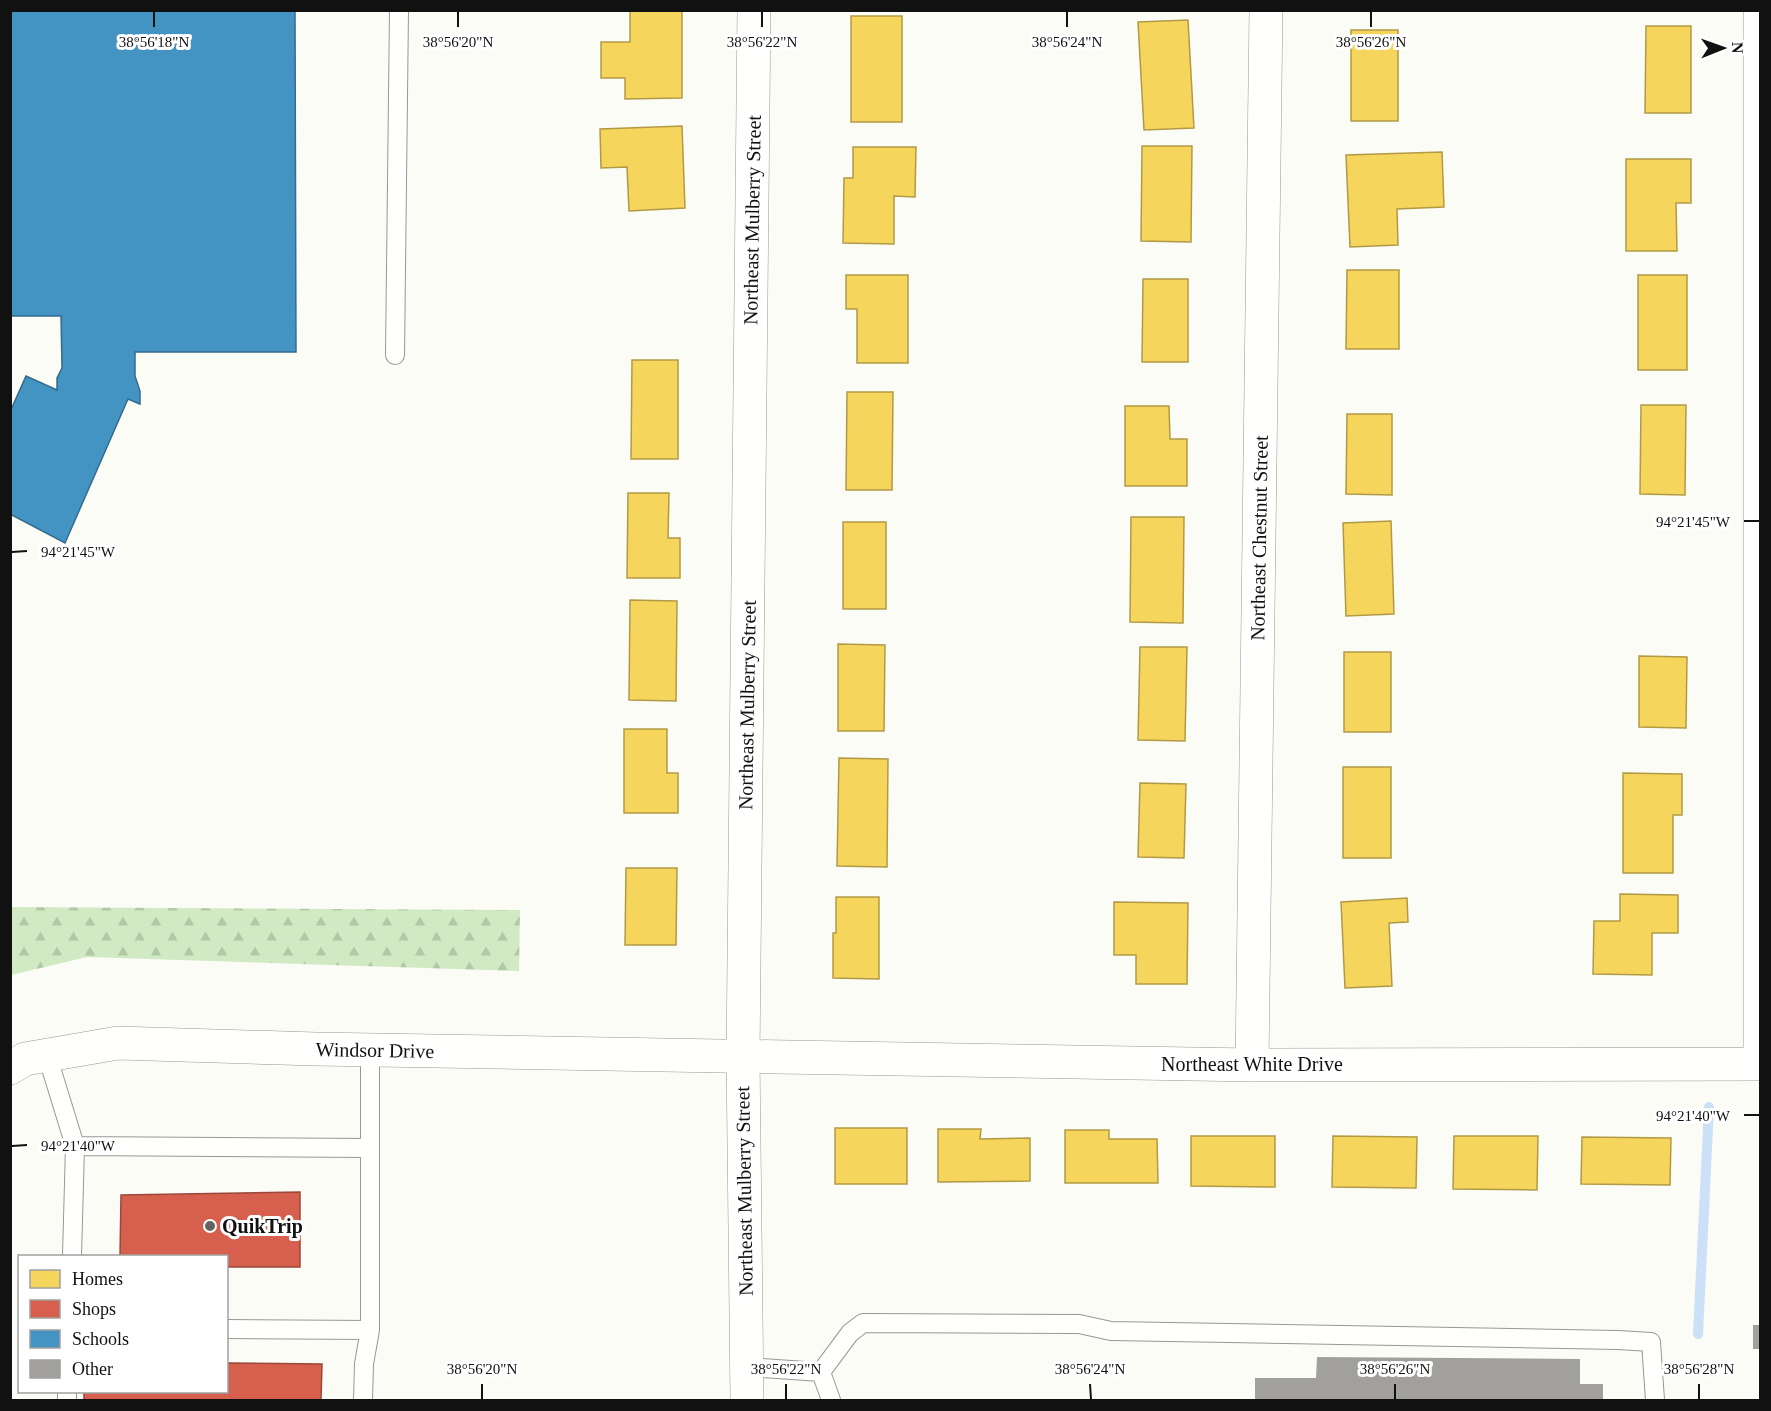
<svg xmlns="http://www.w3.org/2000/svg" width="1771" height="1411" viewBox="0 0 1771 1411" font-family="'Times New Roman',serif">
<defs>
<pattern id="forest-firs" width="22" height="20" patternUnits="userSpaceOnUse" patternTransform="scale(1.5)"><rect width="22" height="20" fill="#d1eac4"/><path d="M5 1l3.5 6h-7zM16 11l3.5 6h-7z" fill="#b2c8a7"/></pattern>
</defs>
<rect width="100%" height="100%" fill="#fcfcf7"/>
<!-- forest -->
<path fill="url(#forest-firs)" d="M11,907l509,3 -1,61 -432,-14 -76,18z"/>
<!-- homes -->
<path fill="#f6d55c" stroke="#b19a46" stroke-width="1.5" d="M630,10h52v88l-57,1v-21h-24v-36h29z
M851,16h51v106h-51z
M1188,20l6,108 -50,2 -6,-108z
M1646,26h45v87h-46z
M1351,30h47v91h-47z
M682,126l3,82 -56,3 -2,-44 -26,1 -1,-39z
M1142,146h50l-1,96 -50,-1z
M853,147h63l-1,50 -21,-1v48l-51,-1 1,-65h9z
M1442,152l2,55 -47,2 1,36 -48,2 -4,-92z
M1626,159h65v44h-15l1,48h-51z
M1347,270h52v79h-53z
M846,275h62v88h-51v-54h-11z
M1638,275h49v95h-49z
M1143,279h45v83h-46z
M632,360h46v99h-47z
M847,392h46l-1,98h-46z
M1641,405h45l-1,90 -45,-1z
M1125,406h44l1,33h17v47h-62z
M1347,414h45v81l-46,-1z
M628,493h41l-1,45h12v40h-53z
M1131,517h53l-1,106 -53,-1z
M1391,521l3,93 -48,2 -3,-93z
M843,522h43v87h-43z
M630,600l47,1 -1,100 -47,-1z
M838,644l47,1 -1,86h-46z
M1140,647h47l-2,94 -47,-1z
M1344,652h47v80h-47z
M1639,656l48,1 -1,71 -47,-1z
M624,729h43v44h11v40h-54z
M839,758l49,1 -1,108 -50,-1z
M1343,767h48v91h-48z
M1623,773l59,1v41h-9v58h-50z
M1140,783l46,1 -2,74 -46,-1z
M626,868h51l-1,77h-51z
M1620,894l58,1v38h-26v42l-59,-1 1,-53h26z
M836,897h43v82l-46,-1v-45h3z
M1407,898l1,24 -19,1 3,63 -47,2 -4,-86z
M1114,902l74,1 -1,81h-51v-29h-22z
M835,1128h72v56h-72z
M938,1129h43l-1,10 50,-1v43l-92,1z
M1065,1130h44v9h48l1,44h-93z
M1191,1136h84v51l-84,-1z
M1333,1136l84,1 -1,51 -84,-1z
M1454,1136h84l-1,54 -84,-1z
M1582,1137l89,1 -1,47 -89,-1z"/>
<!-- shops -->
<path fill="#d6604d" stroke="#9b483b" stroke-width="1.5" d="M300,1192v75h-74v-11h-106l1,-61z
M226,1363l96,1 -1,36h-237v-8h142z"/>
<!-- schools -->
<path fill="#4393c3" stroke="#346c8e" stroke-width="1.5" d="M10,10h285l1,342h-161v24l5,15v13l-12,-5 -63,144 -55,-29v-102l16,-36 31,14v-12l5,-10 -1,-52h-51z"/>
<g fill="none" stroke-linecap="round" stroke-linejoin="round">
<!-- stream -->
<path stroke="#cce1f7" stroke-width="10" d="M1698,1334l11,-227"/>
</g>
<!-- building -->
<path fill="#a1a09c" d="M1753,1325h7v24h-7z
M1317,1357l263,2v25h23v16h-348v-22h61z"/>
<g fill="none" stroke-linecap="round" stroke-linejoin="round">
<!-- service casing -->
<g stroke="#979795" stroke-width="20">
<path id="service" d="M395,355l4,-345
M47,1055l28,91 295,2
M72,1256l3,-110
M226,1329l144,1v-280
M746,1367l75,5
M821,1372l29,-39 13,-10 216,1 32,7 507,9 33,2 4,58
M821,1372l10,28
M67,1400v-8
M363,1400l1,-36 6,-34"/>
</g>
<!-- minor casing -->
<g stroke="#979795" stroke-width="34">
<path id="minor" d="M1760,10v1054
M1252,1065l14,-1055
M10,1068l15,-9 93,-16 198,6 936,16 508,-1"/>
</g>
<!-- tertiary casing -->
<g stroke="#979795" stroke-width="34">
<path id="tertiary" d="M747,1400l-4,-343 11,-1047"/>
</g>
<!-- service -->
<use href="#service" stroke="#fffffe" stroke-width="18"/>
<!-- minor -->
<use href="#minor" stroke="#fffffe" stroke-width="33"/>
<!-- tertiary -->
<use href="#tertiary" stroke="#fffffe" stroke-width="33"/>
</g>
<!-- ticks -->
<path fill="none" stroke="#111" stroke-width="2" d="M154,12v15M458,12v15M762,12v15M1067,12v15M1371,12v15M1744,521h15M12,552l15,-1M1744,1115h15M12,1146l15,-1M482,1384v15M786,1384v15M1090,1384l1,15M1395,1384v15M1699,1384v15"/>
<!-- markers -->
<circle fill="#636362" stroke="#fff" stroke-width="2" cx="210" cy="1226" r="6"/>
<g text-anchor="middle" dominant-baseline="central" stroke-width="6" stroke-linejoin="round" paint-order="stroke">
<!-- street labels -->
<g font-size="20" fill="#111" stroke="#fff">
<text transform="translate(752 220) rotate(-89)">Northeast Mulberry Street</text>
<text transform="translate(1259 538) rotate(-89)">Northeast Chestnut Street</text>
<text transform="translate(747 705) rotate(-89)">Northeast Mulberry Street</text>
<text transform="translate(375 1050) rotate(1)">Windsor Drive</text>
<text x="1252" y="1064">Northeast White Drive</text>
<text transform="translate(744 1191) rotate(-91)">Northeast Mulberry Street</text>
</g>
<!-- poi labels -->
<g font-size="20" font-weight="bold" fill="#111" stroke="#fff" text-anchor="start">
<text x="222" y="1226">QuikTrip</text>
</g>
</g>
<g font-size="15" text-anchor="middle" fill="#111" stroke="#fff" stroke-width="6" stroke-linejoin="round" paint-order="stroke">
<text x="154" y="47">38°56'18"N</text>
<text x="458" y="47">38°56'20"N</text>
<text x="762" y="47">38°56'22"N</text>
<text x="1067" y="47">38°56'24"N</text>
<text x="1371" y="47">38°56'26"N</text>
<text x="1693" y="527">94°21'45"W</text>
<text x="78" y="557">94°21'45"W</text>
<text x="1693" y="1121">94°21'40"W</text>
<text x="78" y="1151">94°21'40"W</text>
<text x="482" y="1374">38°56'20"N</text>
<text x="786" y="1374">38°56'22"N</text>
<text x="1090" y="1374">38°56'24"N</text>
<text x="1395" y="1374">38°56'26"N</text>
<text x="1699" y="1374">38°56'28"N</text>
</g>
<!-- border -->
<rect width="1771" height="1411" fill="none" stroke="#111111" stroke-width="24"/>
<!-- legend -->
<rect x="18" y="1255" width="210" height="138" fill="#ffffff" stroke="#a0a0a0" stroke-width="1.5"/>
<rect x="30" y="1270" width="30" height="18" fill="#f6d55c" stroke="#a0a0a0" stroke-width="1.5"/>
<text x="72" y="1285" font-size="18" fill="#111111">Homes</text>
<rect x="30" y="1300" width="30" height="18" fill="#d6604d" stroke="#a0a0a0" stroke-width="1.5"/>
<text x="72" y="1315" font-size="18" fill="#111111">Shops</text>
<rect x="30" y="1330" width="30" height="18" fill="#4393c3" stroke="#a0a0a0" stroke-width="1.5"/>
<text x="72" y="1345" font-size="18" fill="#111111">Schools</text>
<rect x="30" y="1360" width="30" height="18" fill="#a1a09c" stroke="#a0a0a0" stroke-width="1.5"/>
<text x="72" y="1375" font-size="18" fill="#111111">Other</text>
<!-- north arrow -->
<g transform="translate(1723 48) rotate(89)" stroke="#ffffff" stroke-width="4.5" paint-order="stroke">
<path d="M0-4.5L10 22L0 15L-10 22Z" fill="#111111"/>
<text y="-9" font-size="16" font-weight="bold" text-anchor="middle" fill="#111111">N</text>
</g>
</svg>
